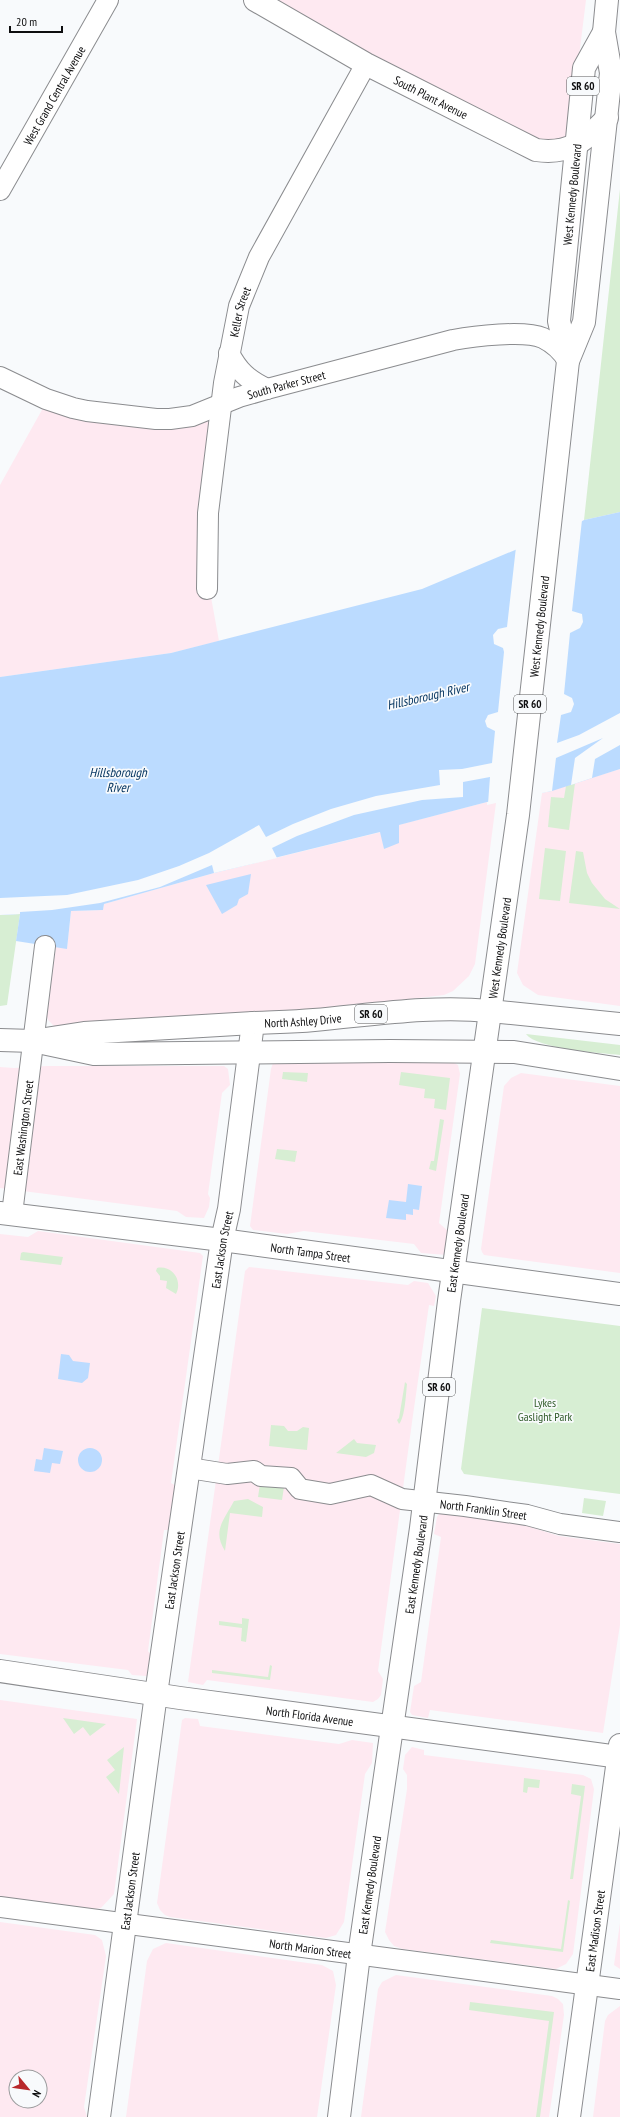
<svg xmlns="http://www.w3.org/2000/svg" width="620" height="2117" viewBox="0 0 620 2117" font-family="'PT Sans Narrow',sans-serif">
<rect width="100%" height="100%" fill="#f8fafc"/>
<!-- commercial -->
<path fill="#fee9f1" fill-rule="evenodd" d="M263,0h323l-20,161 -37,-15z
M43,408l171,5 -7,162 12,66 -48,12 -171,24v-192z
M620,769v237l-82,-11 -15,-10 -6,-12 25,-180z
M487,802v3l9,-2 -21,161 -6,12 -16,15 -9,4 -212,25 -82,7 -96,-1 -6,-6 -2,-6 10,-67 11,1 4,-37 32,-1 1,-6 110,-31 167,-41 3,17 14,-24z
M284,1062h168l6,3 2,9 -21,149 9,8 -1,24 -26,-2 -7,-9 -110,-13 -17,3 -34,-4 -3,-4 21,-157 2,-6z
M47,1066h177l4,3 2,16 -8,8 -14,101 2,4 -1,9 -5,11 -18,-1 -9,-6 -177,-23v-121l14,1z
M521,1073l99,13v187l-136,-18 -2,-3 -1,-3 23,-163 7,-8z
M38,1231l162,22 3,3 -32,227 5,3 -7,44h-5l-16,121 3,4 -3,21h-2l-14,-1 -4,-5 -128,-16v-420l28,3z
M249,1267l159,18 6,-4 14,2 8,13 -2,10 -5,-1 -16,110 -35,256 5,8 -2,16 -3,4 -5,3 -166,-22 -4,5 -15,-3 57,-411z
M444,1512l74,11 41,13 61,8v81l-17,108 -173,-23 -2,8 -16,-3 -2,-3 4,-26 7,-4 20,-145 -7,-3 3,-17 2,-3z
M0,1700l137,19 -23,175 -13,14 -12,2 -89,-13z
M185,1718l13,1 2,7 139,18 13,-4 21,3 -1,20 -7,11 -21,148 -8,13 -10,3 -156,-21 -5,-2 -5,-5 -3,-7 25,-183z
M412,1747l12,3v5l159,20 8,4 3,10 -21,165 -7,10 -10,5 -153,-20 -9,-3 -5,-6 -4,-8 22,-143v-14l-4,-6 2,-14z
M0,1922l95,13 7,5 4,16 -22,151 3,10h-87zM16,2077h24v24h-24z
M620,1923v46l-6,-4z
M166,1943l156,22 11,6 3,14 -19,132h-191l21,-156 6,-12z
M396,1975l156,21 6,3 5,5 1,11 -15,102h-188l17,-128 4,-7z
M620,2006v111h-27l12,-96 3,-6z"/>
<!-- green -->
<path fill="#d7eed3" d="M620,189v323l-36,8z
M575,783l-6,47 -21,-3 3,-30 13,1 2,-12z
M545,848l21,3 -6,50 -21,-2z
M576,851l7,1 4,21 5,10 13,16 15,10 -51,-6z
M20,914l-13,91 -7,1v-91z
M526,1034l94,11v10c-19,-2 -83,-6 -94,-21z
M283,1072l25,1 -1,9 -25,-3z
M401,1072l49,6 -4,32 -12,-2 1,-9 -11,-1 1,-9 -26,-4z
M440,1119l4,1 -8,51 -7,-2 2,-8h3z
M277,1149l20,2 -2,11 -20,-3z
M23,1252l40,5 -2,8 -41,-5 1,-7z
M157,1268c15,-3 26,12 19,26l-10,-6 1,-7 -7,-1v-4l-4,-5z
M482,1308l138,18v168l-156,-20 -3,-5z
M405,1382l2,2c-1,9 -2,34 -8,40l-2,-4 2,-2z
M271,1425l13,1 4,5h9l6,-4 6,1 -2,22 -38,-4z
M354,1439l3,4 19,2 -2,8 -8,4 -30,-4z
M260,1484l24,3 -2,13 -24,-3z
M584,1498l22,3 -3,15 -21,-3z
M248,1499l15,8 -1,10 -32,-4 -5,38c-13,-20 -1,-31 9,-50z
M242,1618l7,1 -3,23 -5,-1 1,-13 -23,-3v-4l23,3z
M270,1665l2,1 -2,14 -58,-7v-3l56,7z
M63,1718l43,6 -16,12 -7,-9 -9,7z
M124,1747l-5,47 -13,-17 9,-7 -8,-10z
M524,1778l16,2 -1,8 -11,-1 -1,6 -4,-1z
M572,1784l13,2 -12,93h-3l11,-83 -10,-2z
M568,1900l2,1 -7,51 -73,-9 1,-3 70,9z
M470,2002l84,10 -14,105h-4l13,-96 -80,-11z"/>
<!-- water -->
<path fill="#bbdbff" d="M620,512v257l-68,22 -65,11 -88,23v18l-15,6 -4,-17 -166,41 -110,31 -1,6 -32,1 -4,38 -51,-8 4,-27 -20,1v-238l171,-24 251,-64 155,-65 7,-4z
M251,874l-3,20 -9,5 -2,6 -15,9 -16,-29z
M408,1184l14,2 -3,24 -6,-1v6l-7,-1v6l-20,-2 3,-18 17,2z
M61,1354l8,1 4,6 17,2 -2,15 -6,5 -24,-4z
M44,1448l19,3 -3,13 -8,-1 -2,10 -16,-2 2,-12 6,1z
M78 1460a12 12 0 1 1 24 0a12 12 0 1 1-24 0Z"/>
<!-- pier -->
<path fill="#f8fafc" d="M582,520l-10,91 10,3 1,8 -3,6 -10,5 -6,61 8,4 2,6 -3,8 -10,3 -4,28 22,-8 41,-22v32l-25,14 -3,19 -21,7 4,-27 28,-20 -47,20 -4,33 -10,2 -1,2 -53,9 2,-27 -27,5v15l-41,3 -68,15 -57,21 -25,12 5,10 -63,15 -2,-8 -52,22 -60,16 -48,7 -32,2v2l-20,1v-17l67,-3 71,-15 41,-14 30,-13 50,-28 7,12 27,-13 38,-15 45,-13 64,-11 -1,-15 23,-1 30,-6 3,-32 -8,-4 -2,-6 3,-6 10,-3 6,-60 -1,-4 -9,-4 -1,-9 5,-6 9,-2 9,-80z"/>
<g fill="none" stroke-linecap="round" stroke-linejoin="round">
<!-- minor casing -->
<g stroke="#8b8c8f" stroke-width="22">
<g id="minor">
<path id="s1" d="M0,190l108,-190"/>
<path d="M229,353c9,18 19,27 38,36"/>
<path id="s2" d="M0,377l46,22 27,9 14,3 69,8h14l22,-3 47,-19 28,-8 186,-49c21,-4 72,-10 90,-2 12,6 19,13 25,23"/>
<path id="s3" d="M207,589l1,-76 16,-130 15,-77 20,-49 107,-193"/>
<path id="s4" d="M12,1214l33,-268"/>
<path id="s5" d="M189,1468l38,6 27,-3 7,5 30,2 9,11 30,5 41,-9 31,14 63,7 62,9 33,9 60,8"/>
<path id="s6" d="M0,1907l620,82"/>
</g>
</g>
<!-- tertiary casing -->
<g stroke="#8b8c8f" stroke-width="24">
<g id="tertiary">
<path id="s7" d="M255,0l111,64 170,86c33,5 49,-9 71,-32"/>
<path d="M0,1040l33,1"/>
<path id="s8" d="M569,2117l51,-372"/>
</g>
</g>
<!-- secondary casing -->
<g stroke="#8b8c8f" stroke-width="24">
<path id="secondary" d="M490,1011l130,13
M45,1039l39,-6 169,-10
M33,1041l61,13 296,-3 124,1 106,17"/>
</g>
<!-- primary casing -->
<g stroke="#8b8c8f" stroke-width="24">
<g id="primary">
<path id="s9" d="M568,361l-9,-40 25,-253 20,-36"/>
<path id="s10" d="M0,1213l222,27 398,54"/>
<path id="s11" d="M0,1671l180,27 440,59"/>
<path id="s12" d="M99,2117l57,-423 66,-454 7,-31 24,-186c20,-1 40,-1 61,-3 58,-5 116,-15 176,-9"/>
<path id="s13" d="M339,2117l20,-162 62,-427 28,-227 69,-486 50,-454 16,-39 27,-249 -7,-41 3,-32"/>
</g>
</g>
<!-- minor -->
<use href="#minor" stroke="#fff" stroke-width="20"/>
<!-- tertiary -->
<use href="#tertiary" stroke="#fff" stroke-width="22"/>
<!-- secondary -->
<use href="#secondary" stroke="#fff" stroke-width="22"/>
<!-- primary -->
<use href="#primary" stroke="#fff" stroke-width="22"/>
</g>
<g text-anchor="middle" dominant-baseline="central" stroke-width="3.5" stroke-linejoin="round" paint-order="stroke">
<!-- shield labels -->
<g fill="#f8fafc" stroke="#545556" stroke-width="1">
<rect x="567" y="77" width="32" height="18" rx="3"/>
<rect x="514" y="695" width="32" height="18" rx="3"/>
<rect x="355" y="1005" width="32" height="18" rx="3"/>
<rect x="423" y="1378" width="32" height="18" rx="3"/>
</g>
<g font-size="11" font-weight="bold" fill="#0e0e0f">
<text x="583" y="86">SR 60</text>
<text x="530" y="704">SR 60</text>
<text x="371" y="1014">SR 60</text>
<text x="439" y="1387">SR 60</text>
</g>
<!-- street labels -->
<g font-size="12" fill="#0e0e0f" stroke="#f8fafc">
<text stroke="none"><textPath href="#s1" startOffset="109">West Grand Central Avenue</textPath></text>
<text stroke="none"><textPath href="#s7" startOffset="201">South Plant Avenue</textPath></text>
<text stroke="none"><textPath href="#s9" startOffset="168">West Kennedy Boulevard</textPath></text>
<text stroke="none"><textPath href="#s3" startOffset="280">Keller Street</textPath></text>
<text stroke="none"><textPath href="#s2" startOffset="299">South Parker Street</textPath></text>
<text stroke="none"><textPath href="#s13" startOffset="1504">West Kennedy Boulevard</textPath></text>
<text stroke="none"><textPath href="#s13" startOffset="1180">West Kennedy Boulevard</textPath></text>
<text stroke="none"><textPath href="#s12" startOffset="1155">North Ashley Drive</textPath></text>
<text stroke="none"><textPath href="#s4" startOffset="87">East Washington Street</textPath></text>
<text stroke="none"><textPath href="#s13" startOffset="882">East Kennedy Boulevard</textPath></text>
<text stroke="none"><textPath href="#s12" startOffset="876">East Jackson Street</textPath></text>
<text stroke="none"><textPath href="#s10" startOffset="313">North Tampa Street</textPath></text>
<text stroke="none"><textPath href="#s5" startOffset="307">North Franklin Street</textPath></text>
<text stroke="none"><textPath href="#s13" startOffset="558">East Kennedy Boulevard</textPath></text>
<text stroke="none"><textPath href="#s12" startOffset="552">East Jackson Street</textPath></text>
<text stroke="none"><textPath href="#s11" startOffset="313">North Florida Avenue</textPath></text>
<text stroke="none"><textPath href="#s13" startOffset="234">East Kennedy Boulevard</textPath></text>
<text stroke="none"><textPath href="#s12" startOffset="228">East Jackson Street</textPath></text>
<text stroke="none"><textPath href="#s8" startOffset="188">East Madison Street</textPath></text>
<text stroke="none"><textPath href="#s6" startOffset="313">North Marion Street</textPath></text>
</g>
<!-- park labels -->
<g font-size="12" fill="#305b29" stroke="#f8fafc">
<text x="545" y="1402">Lykes<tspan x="545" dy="14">Gaslight Park</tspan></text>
</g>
<!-- water labels -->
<g font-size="13" font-style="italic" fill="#053560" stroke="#f8fafc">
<text transform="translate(428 696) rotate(-13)">Hillsborough River</text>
<text x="118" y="772">Hillsborough<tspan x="118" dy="15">River</tspan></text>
</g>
</g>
<!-- north arrow -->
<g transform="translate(28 2089) rotate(119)"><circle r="19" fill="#f8fafc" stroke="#9a9c9d"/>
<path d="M0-3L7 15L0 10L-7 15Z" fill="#b8282b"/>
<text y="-6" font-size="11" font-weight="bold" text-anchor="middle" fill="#0e0e0f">N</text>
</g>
<!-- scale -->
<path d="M10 26v6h52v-6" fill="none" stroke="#0e0e0f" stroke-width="2"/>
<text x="16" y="26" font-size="12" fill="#0e0e0f" stroke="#f8fafc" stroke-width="3" paint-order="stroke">20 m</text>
</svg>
